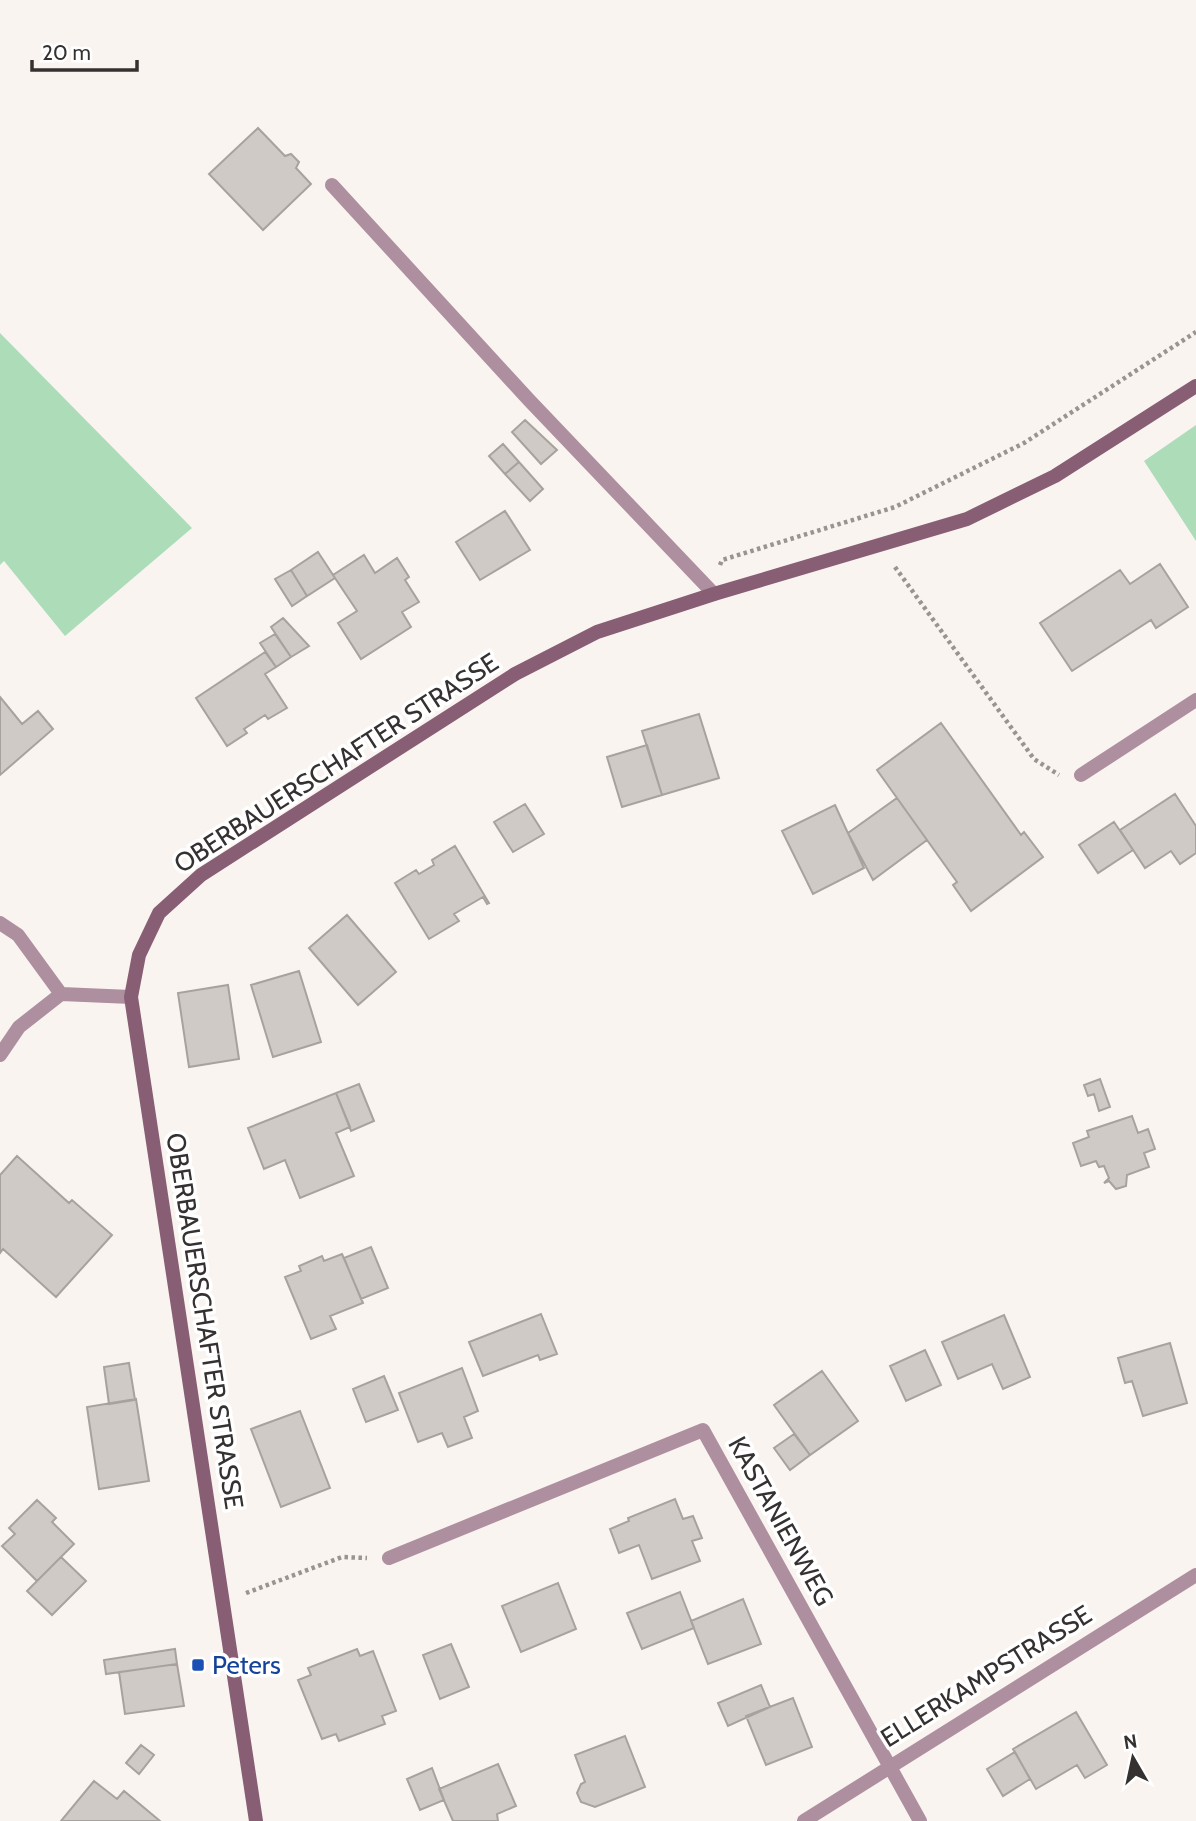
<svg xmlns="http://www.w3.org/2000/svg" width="1196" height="1821" viewBox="0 0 1196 1821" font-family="Cabin,sans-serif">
<rect width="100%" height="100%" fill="#faf4f0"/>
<!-- green -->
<path fill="#addcb9" d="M0,333l192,195 -127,108 -61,-75 -4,4z
M1196,425v116l-52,-80z"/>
<!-- building -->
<path fill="#d0cac6" stroke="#a8a29e" stroke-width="2" d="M258,128l27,28 6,-2 8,8 -3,6 15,16 -48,46 -54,-56z
M525,420l32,30 -16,14 -29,-32z
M503,444l16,18 -14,12 -16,-18z
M519,462l24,27 -13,12 -25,-27z
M505,511l25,39 -50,30 -24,-38z
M318,552l17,26 -28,18 -16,-26z
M364,555l11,18 22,-15 12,19 -4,3 14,22 -17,10 9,15 -50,32 -23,-36 19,-12 -24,-36z
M1160,564l28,43 -32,21 -5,-8 -79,51 -32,-48 80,-53 10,14z
M291,570l16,26 -15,10 -17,-27z
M283,618l26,28 -18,11 -20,-30z
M275,634l16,23 -15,10 -16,-24z
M265,652l11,15 -11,7 22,34 -19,11 -3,-4 -21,14 3,4 -20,13 -31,-48z
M0,697l22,27 16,-13 15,18 -53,46z
M699,714l20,64 -57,17 -20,-64z
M941,723l80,112 3,-3 19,25 -72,54 -18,-26 4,-3 -80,-112z
M647,745l15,50 -40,12 -15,-50z
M1175,794l21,32v27l-16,11 -9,-13 -26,17 -25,-38z
M897,798l30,42 -54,40 -25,-47z
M525,804l19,30 -31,18 -19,-30z
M835,805l29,63 -51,26 -31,-63z
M1114,822l19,28 -35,23 -19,-28z
M455,846l34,57 -2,1 -4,-7 -29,17 5,7 -30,18 -34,-56 21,-13 3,4 15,-9 -2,-5z
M347,915l49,57 -38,33 -49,-57z
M299,971l22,71 -48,15 -22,-72z
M228,985l11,74 -50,8 -11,-74z
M1100,1079l10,28 -11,4 -5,-17 -6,2 -4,-11z
M359,1084l15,37 -23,10 -15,-38z
M336,1093l14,34 -14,6 18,43 -54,22 -15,-38 -21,9 -16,-41z
M1132,1116l6,17 10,-4 7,20 -11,4 5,14 -22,8 -1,11 -10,3 -7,-8 -5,2 5,-5 -5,-12 -5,1 -3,-6 -15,5 -8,-23 16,-6 -2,-6z
M17,1156l52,47 3,-3 40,35 -56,62 -53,-48 -3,4v-78z
M371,1247l17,41 -27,11 -17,-41z
M342,1254l21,49 -33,13 6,13 -25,10 -26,-62 16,-6 -2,-5 23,-10 2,5z
M541,1314l16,40 -17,6 -2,-5 -55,21 -14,-34z
M1004,1315l26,62 -27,12 -11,-25 -34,15 -16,-37z
M1170,1343l17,60 -44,13 -11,-35 -7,2 -7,-25z
M925,1350l16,35 -35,16 -16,-35z
M129,1363l6,37 -26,4 -5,-37z
M462,1368l16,43 -14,6 8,21 -24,9 -6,-14 -24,9 -19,-49z
M822,1371l36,50 -48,34 -36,-50z
M384,1376l14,34 -32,12 -13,-33z
M136,1399l13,82 -50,8 -12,-82z
M300,1411l30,77 -49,19 -30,-78z
M794,1434l16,21 -20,15 -16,-22z
M675,1499l8,20 10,-3 9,22 -10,3 8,20 -48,18 -13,-34 -20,8 -9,-24 19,-8 -1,-3z
M37,1500l19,18 -4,4 22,22 -37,37 -35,-35 13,-12 -6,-6z
M61,1557l25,24 -34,34 -25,-24z
M558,1583l18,46 -55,23 -19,-46z
M680,1592l14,36 -52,21 -15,-36z
M743,1599l18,45 -53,20 -17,-43z
M451,1644l18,43 -29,12 -17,-44z
M175,1649l2,15 -71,10 -2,-14z
M357,1649l3,7 13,-5 23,60 -14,5 3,8 -46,17 -3,-7 -14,5 -24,-59 13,-5 -3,-7z
M177,1664l7,42 -59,8 -6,-42z
M761,1685l9,22 -42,19 -10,-23z
M793,1698l19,49 -46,18 -20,-49z
M1076,1712l31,53 -22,13 -8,-13 -41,24 -23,-40z
M625,1736l20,51 -50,20 -14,-5 -4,-9 4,-9 4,-2 -10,-27z
M141,1745l13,10 -15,19 -13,-11z
M1015,1752l15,27 -27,17 -16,-27z
M498,1764l18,42 -19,8 1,7h-45l-14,-32z
M432,1768l12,32 -24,10 -13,-31z
M94,1781l23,18 7,-8 36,30h-99z"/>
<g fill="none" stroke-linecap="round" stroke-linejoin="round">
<!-- path -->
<path stroke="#989491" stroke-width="4.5" stroke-dasharray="3.5 3.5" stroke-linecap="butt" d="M720,565l2,-5 173,-53 129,-64 172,-111
M895,567l139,192 25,16
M246,1593l96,-36 25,1"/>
<!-- lane -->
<path stroke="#ad8f9f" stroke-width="14" d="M332,185l197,215 185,194"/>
<!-- street -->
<path stroke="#ad8f9f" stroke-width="14" d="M1081,775l115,-75
M0,923l18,12 43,59
M0,1055l19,-28 42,-33 70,3
M389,1558l314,-128 217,391
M804,1821l392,-246"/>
<!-- secondary -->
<path stroke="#885e75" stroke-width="14" d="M256,1821l-125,-824 8,-42 20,-42 42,-38 314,-201 82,-42 117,-38 253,-75 88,-43 141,-90"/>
</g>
<!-- markers -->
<rect fill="#1a4fb4" stroke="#fff" stroke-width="2.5" x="191" y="1658" width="14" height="14" rx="3.5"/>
<g text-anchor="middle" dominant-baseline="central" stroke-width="7" stroke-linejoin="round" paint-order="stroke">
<!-- street labels -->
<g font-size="26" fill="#343130" stroke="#fff">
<text transform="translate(336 763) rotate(-33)">OBERBAUERSCHAFTER STRASSE</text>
<text transform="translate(205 1321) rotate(81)">OBERBAUERSCHAFTER STRASSE</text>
<text transform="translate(781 1521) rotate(61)">KASTANIENWEG</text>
<text transform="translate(986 1676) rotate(-32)">ELLERKAMPSTRASSE</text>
</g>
<!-- transit labels -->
<g font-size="26" fill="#164399" stroke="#fff" text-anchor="start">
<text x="212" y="1665">Peters</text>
</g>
</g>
<!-- north arrow -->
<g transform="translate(1133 1758) rotate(351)" stroke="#ffffff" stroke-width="5" paint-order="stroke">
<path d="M0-5L12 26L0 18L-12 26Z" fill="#343130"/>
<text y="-10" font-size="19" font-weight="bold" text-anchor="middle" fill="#343130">N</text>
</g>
<!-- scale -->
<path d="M32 60v10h105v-10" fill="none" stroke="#343130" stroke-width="3.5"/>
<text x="42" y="60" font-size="21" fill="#343130" stroke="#ffffff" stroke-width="5" paint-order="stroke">20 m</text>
</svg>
